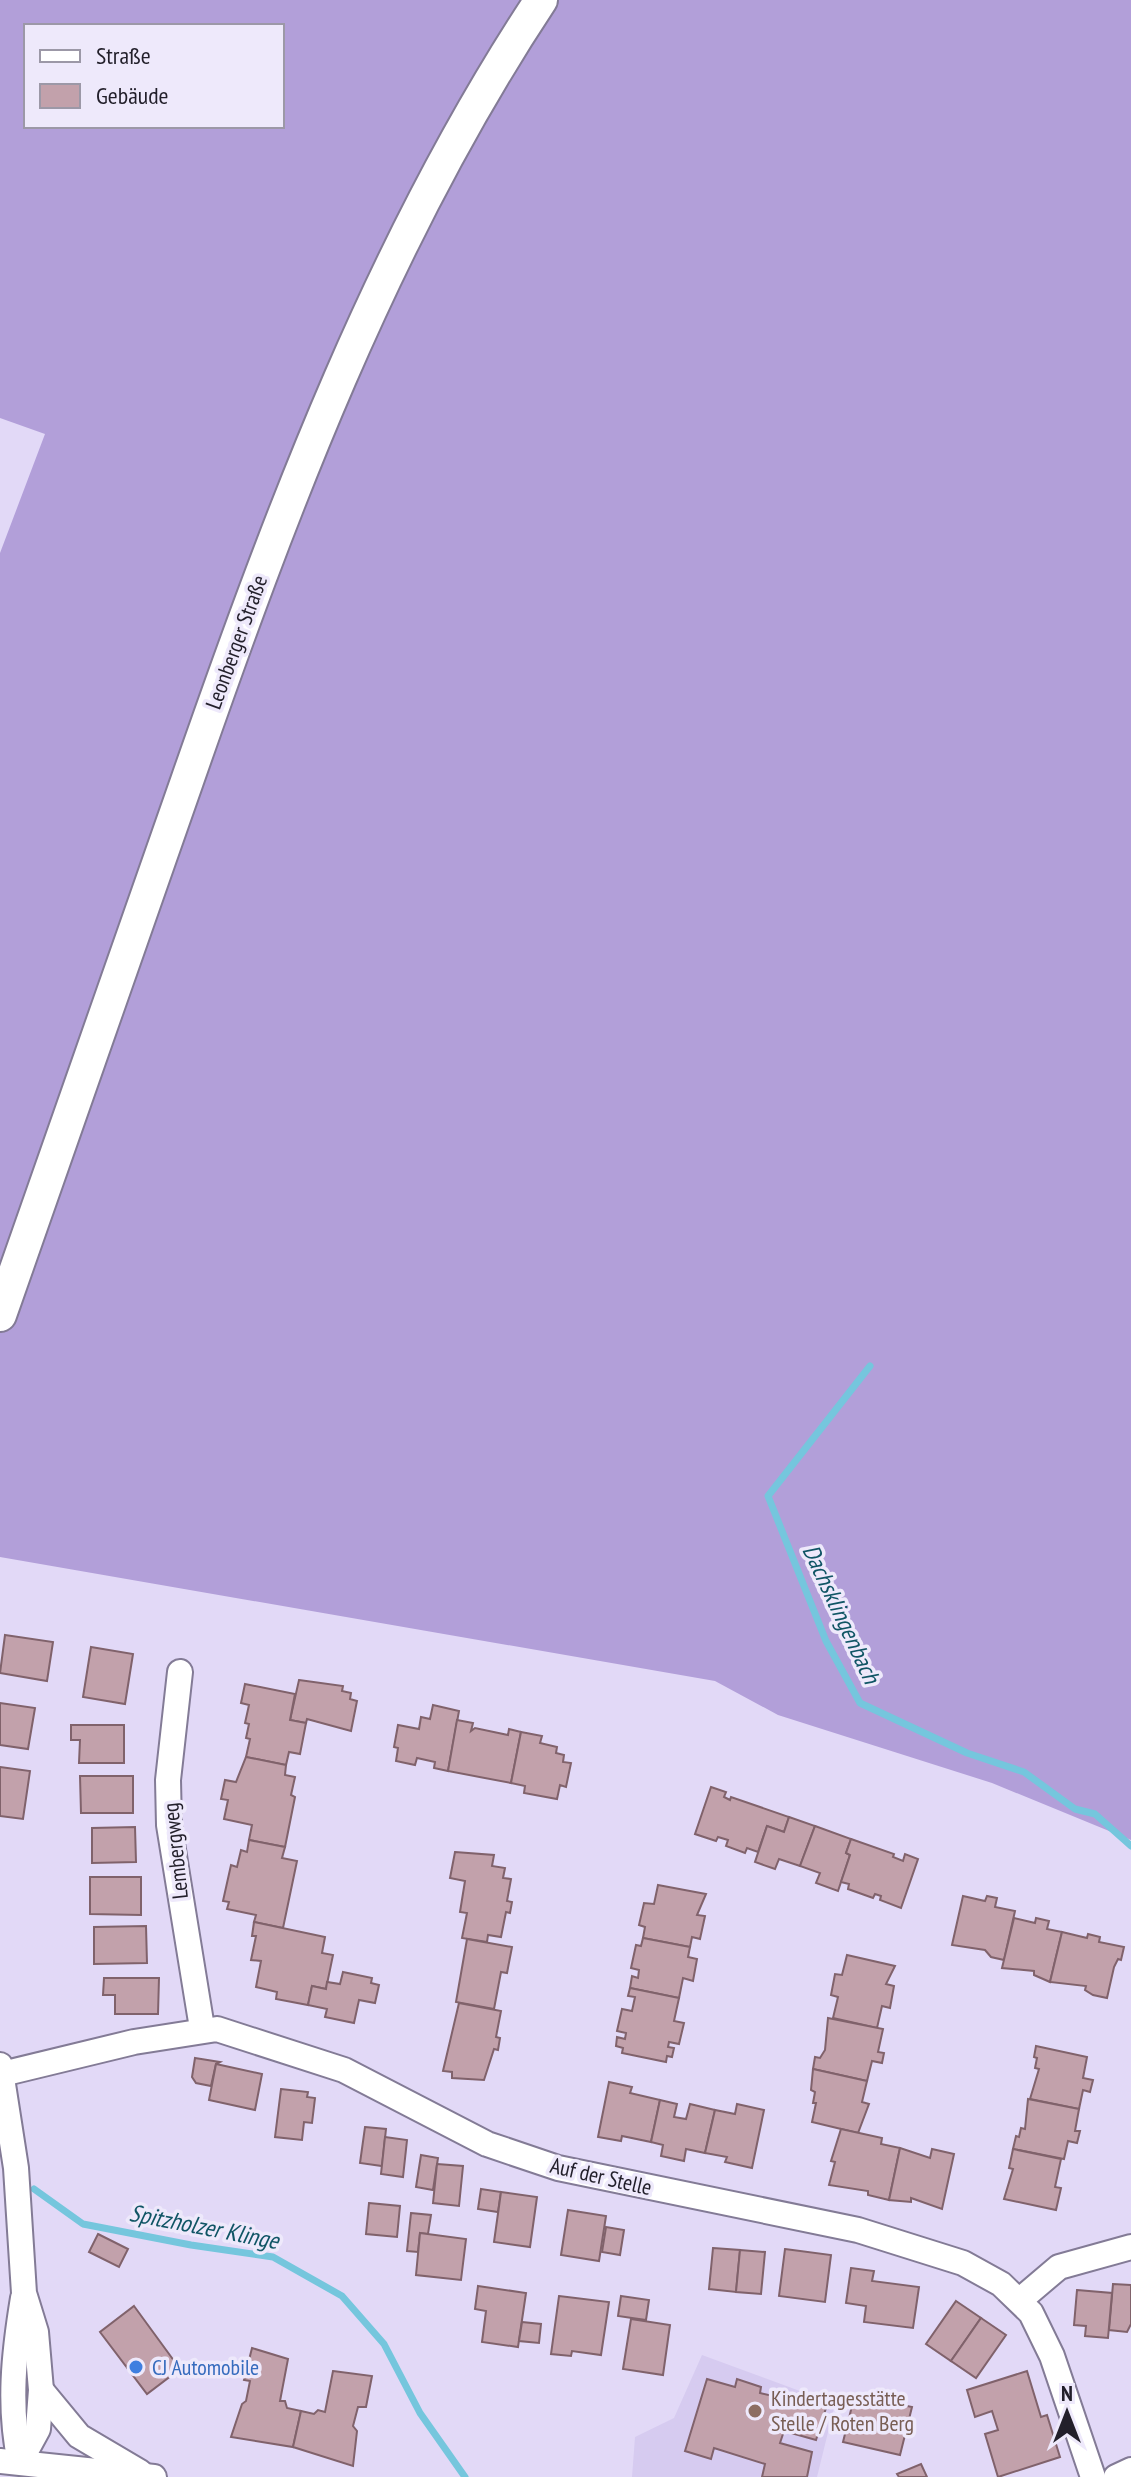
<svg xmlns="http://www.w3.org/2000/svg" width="1131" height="2477" font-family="'PT Sans Narrow',sans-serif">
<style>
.built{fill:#d6cbf0}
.forest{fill:#b29fd9;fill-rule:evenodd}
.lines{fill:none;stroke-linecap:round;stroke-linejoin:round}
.stream{stroke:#75c6dd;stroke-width:7}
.building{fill:#c2a1ab;stroke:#80626b;stroke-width:2}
.street-casing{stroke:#837b96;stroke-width:28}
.secondary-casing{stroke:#837b96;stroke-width:36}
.street{stroke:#fff;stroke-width:24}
.secondary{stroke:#fff;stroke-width:32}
.shop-dot{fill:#3f7fe0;stroke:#eee9fb;stroke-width:3}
.education-dot{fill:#8d6e63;stroke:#eee9fb;stroke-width:3}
.labels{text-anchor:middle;stroke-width:7;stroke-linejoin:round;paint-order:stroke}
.street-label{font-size:22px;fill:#221f2a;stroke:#eee9fb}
.shop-label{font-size:22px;fill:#366cbe;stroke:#eee9fb;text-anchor:start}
.education-label{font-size:22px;fill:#785e54;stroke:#eee9fb;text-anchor:start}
.water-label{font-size:24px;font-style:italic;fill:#105565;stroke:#eee9fb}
</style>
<rect width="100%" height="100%" fill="#e2d9f7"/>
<path class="built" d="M 702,2355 L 835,2404 L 817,2477 L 632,2477 L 635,2437 L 674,2418 Z"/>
<path class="forest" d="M 0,0 L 1131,0 L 1131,1840 L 992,1783 L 778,1715 L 715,1681 L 0,1557 L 0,553 L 45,434 L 0,418 ZM 26,26 L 282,26 L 282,126 L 26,126 Z"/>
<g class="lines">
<g class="stream">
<path d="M 870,1366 L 768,1496 L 826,1641 L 860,1703 L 967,1753 L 1024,1772 L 1075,1809 L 1095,1814 L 1131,1846"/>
<path d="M 34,2189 L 83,2224 L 191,2245 L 273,2257 L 342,2296 L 384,2344 L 420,2413 L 465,2477"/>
</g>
</g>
<g class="building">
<path d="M 5,1635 L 53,1642 L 47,1681 L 0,1673 Z"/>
<path d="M 91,1647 L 133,1654 L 125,1704 L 83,1697 Z"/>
<path d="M 299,1680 L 343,1686 L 342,1691 L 351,1693 L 350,1699 L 357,1701 L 351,1731 L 307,1719 L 306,1723 L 290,1720 Z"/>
<path d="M 245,1684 L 295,1694 L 290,1720 L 306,1723 L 300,1754 L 289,1752 L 286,1765 L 246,1757 L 250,1739 L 246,1738 L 249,1724 L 245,1723 L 249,1705 L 241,1703 Z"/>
<path d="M 0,1703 L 35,1708 L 28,1749 L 0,1745 Z"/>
<path d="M 433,1705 L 459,1711 L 448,1771 L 434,1768 L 435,1762 L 417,1758 L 415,1765 L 396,1761 L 398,1748 L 394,1747 L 398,1725 L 419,1729 L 421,1717 L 430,1719 Z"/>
<path d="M 457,1720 L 473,1723 L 471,1731 L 475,1728 L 508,1735 L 509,1729 L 521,1732 L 511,1783 L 448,1771 Z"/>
<path d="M 71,1725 L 124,1725 L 124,1763 L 79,1763 L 80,1740 L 71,1740 Z"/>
<path d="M 521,1732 L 542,1736 L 540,1743 L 557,1747 L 556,1753 L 564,1755 L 563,1762 L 571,1763 L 566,1787 L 560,1785 L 557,1799 L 524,1793 L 525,1786 L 511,1783 Z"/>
<path d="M 246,1757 L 286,1765 L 285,1775 L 295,1777 L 291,1795 L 295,1797 L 285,1847 L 249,1840 L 252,1825 L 224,1819 L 228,1800 L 221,1799 L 225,1780 L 236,1782 Z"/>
<path d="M 0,1767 L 30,1771 L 23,1819 L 0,1816 Z"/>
<path d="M 80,1776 L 133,1776 L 133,1813 L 81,1813 Z"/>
<path d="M 711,1787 L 726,1792 L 724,1797 L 730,1800 L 731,1797 L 789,1817 L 784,1832 L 767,1826 L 758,1852 L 747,1848 L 745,1853 L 726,1846 L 728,1840 L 718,1837 L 716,1841 L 695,1834 Z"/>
<path d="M 789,1817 L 815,1826 L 800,1866 L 779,1859 L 775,1869 L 755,1862 L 767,1826 L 784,1832 Z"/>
<path d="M 815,1826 L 851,1839 L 846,1853 L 850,1855 L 838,1891 L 816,1883 L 820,1873 L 800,1866 Z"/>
<path d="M 135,1827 L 136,1862 L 92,1863 L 92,1828 Z"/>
<path d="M 851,1839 L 894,1854 L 893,1857 L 903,1861 L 905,1854 L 918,1859 L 901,1908 L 880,1900 L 881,1896 L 875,1894 L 873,1898 L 848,1889 L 849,1884 L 841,1882 L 850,1855 L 846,1853 Z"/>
<path d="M 249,1840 L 285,1847 L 282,1858 L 297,1861 L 283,1928 L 254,1922 L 256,1915 L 227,1909 L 229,1902 L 223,1901 L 231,1865 L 237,1867 L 241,1850 L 247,1852 Z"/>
<path d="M 455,1852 L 494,1855 L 492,1866 L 505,1868 L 503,1878 L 511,1879 L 507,1901 L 512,1902 L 510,1913 L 506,1912 L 501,1937 L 488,1935 L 487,1942 L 462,1938 L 467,1913 L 460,1912 L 465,1881 L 450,1878 Z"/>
<path d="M 90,1877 L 141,1877 L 141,1915 L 90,1914 Z"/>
<path d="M 658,1885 L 706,1894 L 697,1915 L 705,1916 L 700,1939 L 692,1937 L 690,1947 L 643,1938 L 645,1927 L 639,1925 L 644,1903 L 654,1904 Z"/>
<path d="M 963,1896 L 985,1901 L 987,1896 L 997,1898 L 995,1907 L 1015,1911 L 1004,1960 L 991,1957 L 985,1950 L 952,1945 Z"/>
<path d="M 1014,1918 L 1035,1923 L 1036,1918 L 1049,1921 L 1047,1929 L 1062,1932 L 1050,1982 L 1034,1975 L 1034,1971 L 1002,1968 Z"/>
<path d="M 254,1922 L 325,1937 L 322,1953 L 333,1955 L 326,1989 L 312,1986 L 308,2005 L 276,1999 L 277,1992 L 256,1987 L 261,1961 L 251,1960 L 256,1936 L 252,1936 Z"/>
<path d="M 146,1926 L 147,1963 L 94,1964 L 94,1927 Z"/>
<path d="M 1062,1932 L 1087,1938 L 1088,1934 L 1100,1937 L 1099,1942 L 1124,1947 L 1121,1960 L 1118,1959 L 1114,1967 L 1107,1998 L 1093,1995 L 1085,1990 L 1086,1986 L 1050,1982 Z"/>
<path d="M 643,1938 L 690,1947 L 688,1957 L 697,1959 L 693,1981 L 683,1978 L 679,1998 L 630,1988 L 632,1976 L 638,1978 L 639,1970 L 631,1968 L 636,1945 L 641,1946 Z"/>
<path d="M 467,1939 L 512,1947 L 507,1973 L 501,1972 L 494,2009 L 456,2002 Z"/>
<path d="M 847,1955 L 895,1966 L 886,1984 L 894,1986 L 890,2008 L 882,2006 L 877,2028 L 833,2018 L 838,1997 L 831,1995 L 835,1974 L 842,1975 Z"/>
<path d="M 343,1972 L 372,1978 L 371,1983 L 379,1985 L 375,2003 L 359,2000 L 354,2023 L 325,2017 L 327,2009 L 308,2005 L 312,1986 L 326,1989 L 327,1982 L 340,1984 Z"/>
<path d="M 104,1978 L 159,1978 L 158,2014 L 115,2014 L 115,1995 L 103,1995 Z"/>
<path d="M 630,1988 L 679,1998 L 674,2021 L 684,2023 L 679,2044 L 669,2042 L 668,2047 L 674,2048 L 672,2057 L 667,2056 L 666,2062 L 622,2053 L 623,2048 L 616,2046 L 617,2037 L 625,2039 L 626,2033 L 617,2031 L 622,2009 L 632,2011 L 635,1997 L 628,1996 Z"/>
<path d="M 459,2003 L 501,2011 L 496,2037 L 500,2038 L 498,2050 L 494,2049 L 484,2080 L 452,2078 L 452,2072 L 443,2071 Z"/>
<path d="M 828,2018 L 883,2029 L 878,2052 L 884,2053 L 882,2063 L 872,2061 L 867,2081 L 813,2069 L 815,2057 L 820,2058 L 825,2050 Z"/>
<path d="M 1036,2046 L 1087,2057 L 1083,2078 L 1093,2080 L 1090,2092 L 1083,2090 L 1079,2109 L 1030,2099 L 1039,2069 L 1035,2068 L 1037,2058 L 1034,2057 Z"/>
<path d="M 195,2058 L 220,2062 L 216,2064 L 211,2086 L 196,2083 L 192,2077 Z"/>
<path d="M 216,2064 L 262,2074 L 255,2110 L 209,2100 Z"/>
<path d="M 813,2069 L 867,2081 L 862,2102 L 869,2104 L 858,2133 L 812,2122 L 816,2103 L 813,2103 L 815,2092 L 811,2090 Z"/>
<path d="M 609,2082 L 632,2087 L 630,2093 L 660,2100 L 651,2142 L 622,2136 L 621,2141 L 598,2137 Z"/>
<path d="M 281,2089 L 308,2092 L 307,2097 L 315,2098 L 312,2123 L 304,2122 L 302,2140 L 275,2137 Z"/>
<path d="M 1028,2099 L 1079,2109 L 1075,2131 L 1080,2131 L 1077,2143 L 1068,2141 L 1064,2159 L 1013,2149 L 1016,2136 L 1019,2137 L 1021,2128 L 1025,2129 Z"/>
<path d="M 660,2100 L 677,2104 L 674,2117 L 686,2119 L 690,2104 L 715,2110 L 705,2153 L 686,2149 L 684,2161 L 661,2156 L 663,2145 L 651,2142 Z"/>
<path d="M 737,2104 L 764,2110 L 752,2168 L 725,2162 L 727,2157 L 705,2153 L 715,2110 L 735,2114 Z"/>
<path d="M 365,2127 L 386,2129 L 382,2166 L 360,2163 Z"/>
<path d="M 841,2129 L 882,2138 L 881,2144 L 900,2148 L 889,2200 L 868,2195 L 868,2191 L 829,2185 L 835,2162 L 831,2161 Z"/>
<path d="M 385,2137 L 407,2140 L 403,2177 L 381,2174 Z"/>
<path d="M 900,2148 L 930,2158 L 932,2149 L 954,2154 L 942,2209 L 911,2198 L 911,2202 L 889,2200 Z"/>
<path d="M 1013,2149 L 1061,2159 L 1055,2187 L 1061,2188 L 1056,2210 L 1004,2199 L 1013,2169 L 1009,2168 Z"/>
<path d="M 421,2155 L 438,2158 L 433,2190 L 416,2187 Z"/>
<path d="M 437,2164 L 463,2166 L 459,2206 L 433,2203 Z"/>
<path d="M 481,2189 L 501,2192 L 498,2212 L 478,2209 Z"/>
<path d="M 501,2192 L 537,2197 L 530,2247 L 494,2242 Z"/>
<path d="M 369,2203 L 400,2206 L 397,2237 L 366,2234 Z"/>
<path d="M 568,2210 L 606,2216 L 599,2261 L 561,2255 Z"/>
<path d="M 411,2213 L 431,2215 L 428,2234 L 420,2233 L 418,2252 L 407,2251 Z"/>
<path d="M 606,2227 L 624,2230 L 620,2255 L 602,2252 Z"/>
<path d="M 420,2233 L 466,2239 L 461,2280 L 416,2275 Z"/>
<path d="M 98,2234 L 128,2249 L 119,2267 L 89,2252 Z"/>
<path d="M 713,2248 L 740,2250 L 736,2292 L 709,2289 Z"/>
<path d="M 785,2249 L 831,2255 L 825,2302 L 779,2296 Z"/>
<path d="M 740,2250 L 765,2252 L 761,2294 L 736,2292 Z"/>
<path d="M 851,2268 L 874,2271 L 872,2281 L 919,2287 L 913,2328 L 864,2322 L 866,2306 L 846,2303 Z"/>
<path d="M 1113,2284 L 1131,2285 L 1131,2324 L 1127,2332 L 1109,2330 Z"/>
<path d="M 478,2286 L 526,2293 L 518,2347 L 482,2342 L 486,2311 L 475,2309 Z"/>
<path d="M 1077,2290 L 1112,2293 L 1108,2338 L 1085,2336 L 1086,2326 L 1074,2325 Z"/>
<path d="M 559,2296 L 609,2302 L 601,2355 L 572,2351 L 571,2356 L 551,2354 Z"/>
<path d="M 621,2296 L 649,2300 L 646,2320 L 618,2316 Z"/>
<path d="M 956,2301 L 981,2318 L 951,2361 L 926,2344 Z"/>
<path d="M 134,2306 L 180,2369 L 147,2394 L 100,2332 Z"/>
<path d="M 981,2318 L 1006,2335 L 976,2378 L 951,2361 Z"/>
<path d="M 631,2319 L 670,2325 L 663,2375 L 623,2369 Z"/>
<path d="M 522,2322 L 541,2324 L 539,2343 L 519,2341 Z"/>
<path d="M 252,2348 L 288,2359 L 280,2401 L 285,2401 L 287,2408 L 301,2411 L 293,2447 L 231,2437 L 242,2404 L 246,2401 L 250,2381 L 244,2380 Z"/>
<path d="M 333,2371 L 372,2376 L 366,2407 L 358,2407 L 353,2426 L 357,2431 L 353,2466 L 293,2447 L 301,2411 L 314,2414 L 318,2410 L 325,2412 Z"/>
<path d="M 1027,2371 L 1041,2417 L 1047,2415 L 1060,2457 L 998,2477 L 985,2434 L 998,2430 L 992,2411 L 975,2417 L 967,2390 Z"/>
<path d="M 707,2379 L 735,2387 L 737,2379 L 761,2387 L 760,2393 L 826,2408 L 816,2440 L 784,2431 L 780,2443 L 812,2452 L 807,2477 L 762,2477 L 765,2464 L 714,2448 L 711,2459 L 685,2451 Z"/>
<path d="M 883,2401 L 912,2407 L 900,2455 L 843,2442 L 853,2402 L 881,2408 Z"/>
<path d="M 921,2464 L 927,2477 L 899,2477 L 897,2474 Z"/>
</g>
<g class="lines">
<defs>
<g id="street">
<path d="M 180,1672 L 168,1780 L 169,1825 L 202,2028"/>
<path d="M 0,2065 L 16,2168 L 24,2293 L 36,2332 L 41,2390 L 38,2429 L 20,2462"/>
<path d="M 2,2074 L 134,2042 L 217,2029 L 344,2070 L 487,2144 L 558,2168 L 858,2230 L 963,2263 L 1001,2284 L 1031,2313 L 1052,2356 L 1093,2477"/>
<path d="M 1020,2300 L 1059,2267 L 1131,2247"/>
<path d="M 41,2390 L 79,2436 L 140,2472"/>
<path d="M 0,2461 L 154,2477"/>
<path d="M 20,2462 C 8,2406 14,2353 23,2298"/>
<path d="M 1116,2477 L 1131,2470"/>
</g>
<path id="secondary" d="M 0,1315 C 63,1137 124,959 187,781 C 281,511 382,240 541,0"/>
</defs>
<use href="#street" class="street-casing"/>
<use href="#secondary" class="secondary-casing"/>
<use href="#street" class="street"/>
<use href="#secondary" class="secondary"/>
</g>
<circle class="shop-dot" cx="136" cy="2367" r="8"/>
<circle class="education-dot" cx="755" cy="2411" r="8"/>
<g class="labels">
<g class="street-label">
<text transform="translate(236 642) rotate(-70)" y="8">Leonberger Straße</text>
<text transform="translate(175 1851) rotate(-96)" y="8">Lembergweg</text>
<text transform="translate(601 2176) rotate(13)" y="8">Auf der Stelle</text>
</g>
<g class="shop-label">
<text x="152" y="2375">CJ Automobile</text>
</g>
<g class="education-label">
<text x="771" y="2406">Kindertagesstätte<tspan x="771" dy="25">Stelle / Roten Berg</tspan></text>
</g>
<g class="water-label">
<text transform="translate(841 1614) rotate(65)" y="8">Dachsklingenbach</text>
<text transform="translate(204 2227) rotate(11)" y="8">Spitzholzer Klinge</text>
</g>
</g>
<rect x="24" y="24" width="260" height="104" fill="#eee9fb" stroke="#9c98a7" stroke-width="2"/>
<rect x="40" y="50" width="40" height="12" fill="#ffffff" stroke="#9c98a7" stroke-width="2"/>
<text x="96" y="64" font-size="24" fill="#221f2a">Straße</text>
<rect x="40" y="84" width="40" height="24" fill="#c2a1ab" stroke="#9c98a7" stroke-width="2"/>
<text x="96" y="104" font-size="24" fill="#221f2a">Gebäude</text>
<g transform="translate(1067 2413)" stroke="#eee9fb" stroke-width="6" paint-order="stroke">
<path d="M0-6L14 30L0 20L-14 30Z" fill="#221f2a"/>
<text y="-12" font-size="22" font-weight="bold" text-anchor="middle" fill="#221f2a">N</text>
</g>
</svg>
